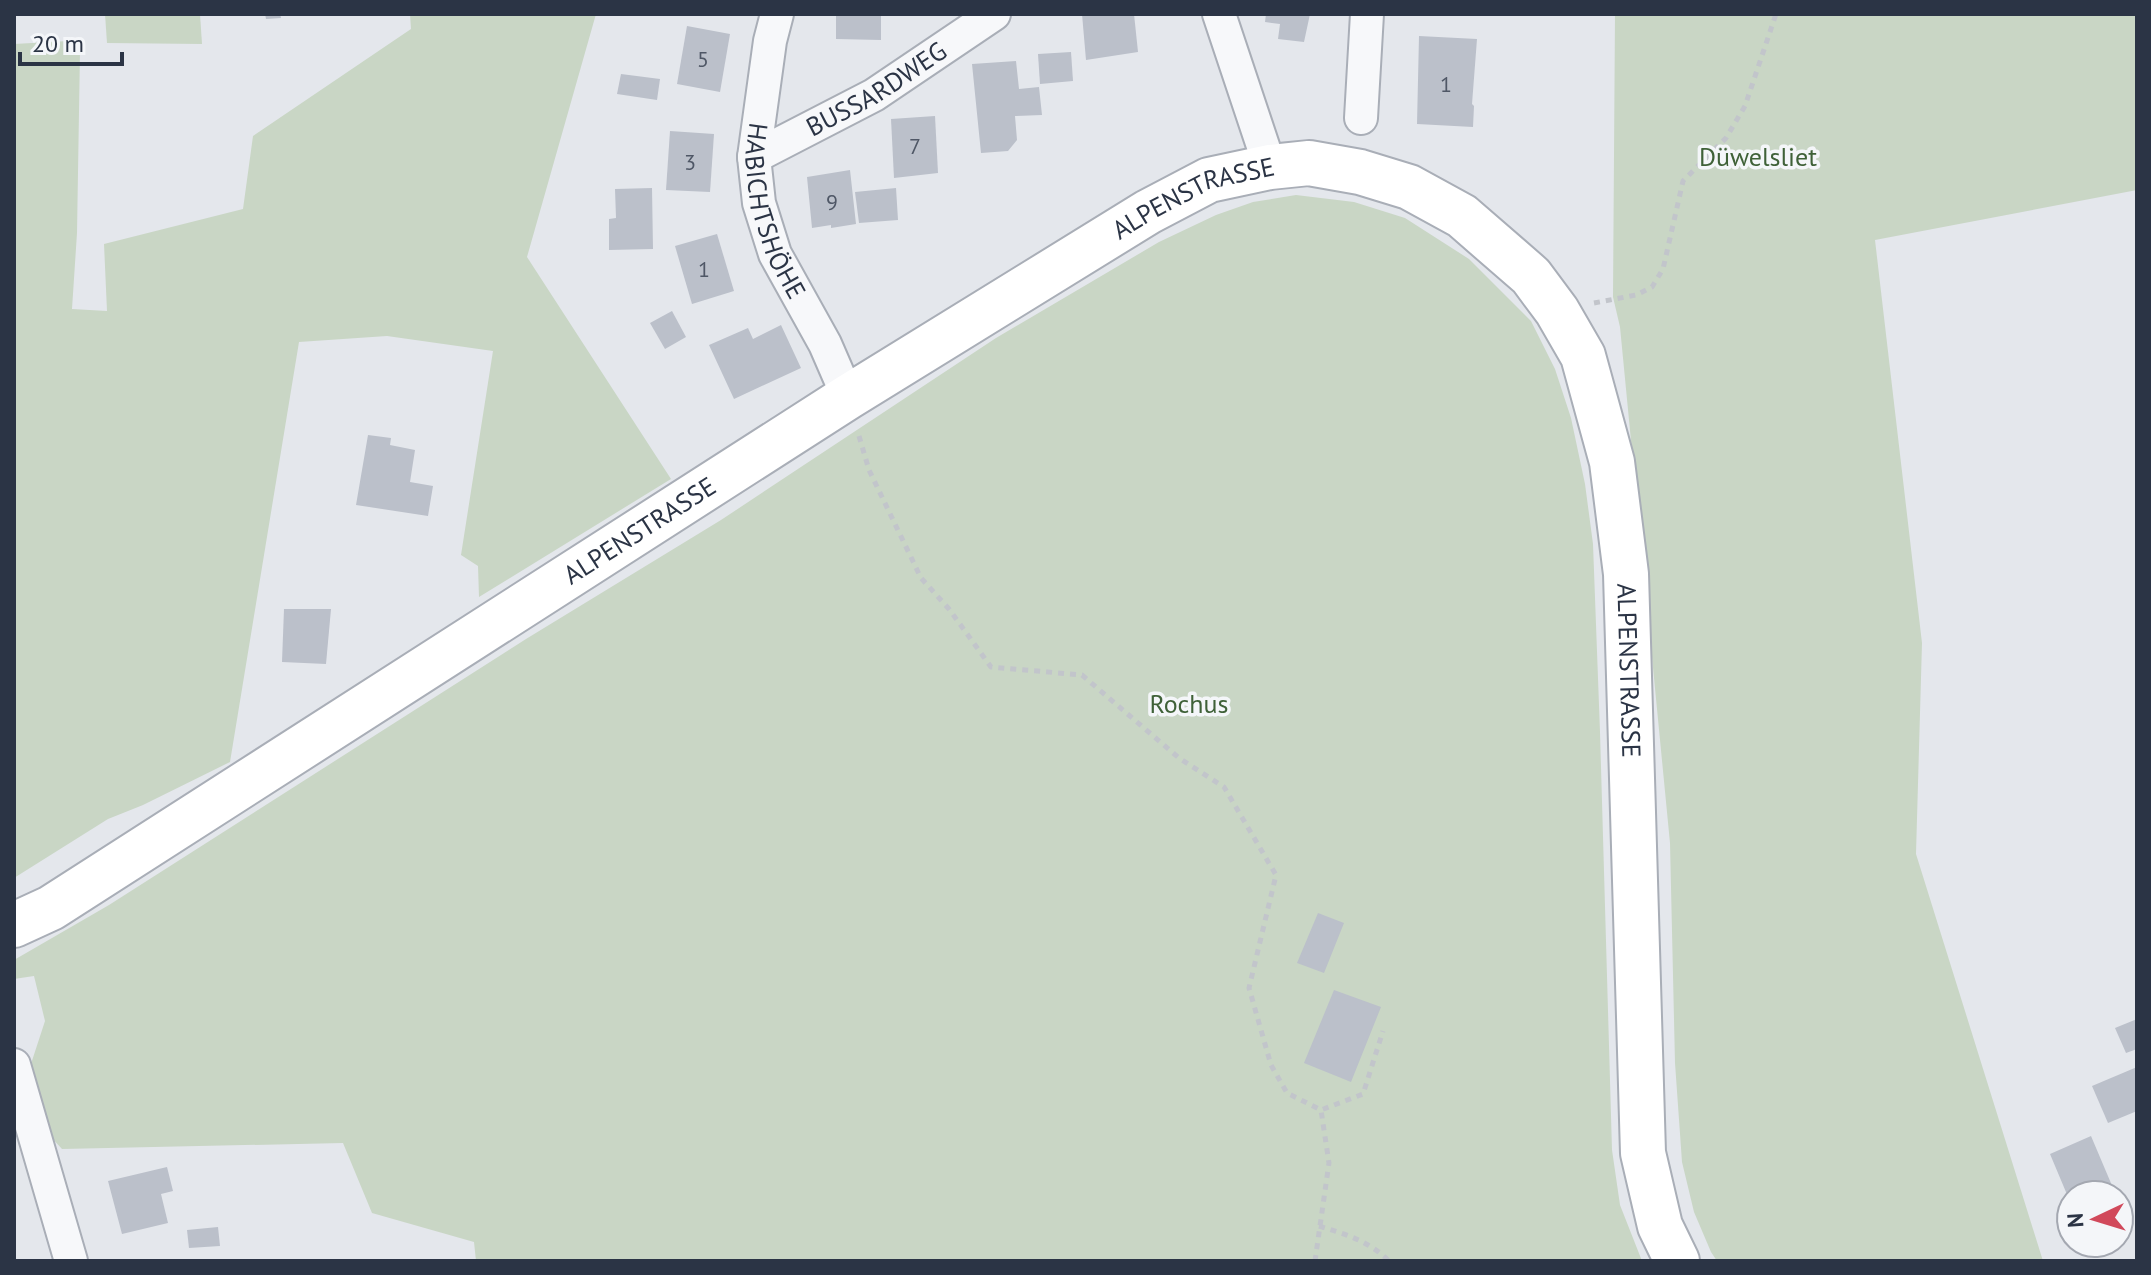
<svg xmlns="http://www.w3.org/2000/svg" width="2151" height="1275" font-family="'PT Sans',sans-serif">
<style>
.green{fill:#c9d6c5}
.building{fill:#bbc0ca}
.lines{fill:none;stroke-linecap:round;stroke-linejoin:round}
.street-casing{stroke:#a9aeb7;stroke-width:36}
.secondary-casing{stroke:#a9aeb7;stroke-width:48}
.path{stroke:#c2c5cb;stroke-width:5;stroke-dasharray:6 6;stroke-linecap:butt}
.street{stroke:#f7f8fa;stroke-width:32}
.secondary{stroke:#fff;stroke-width:44}
.labels{text-anchor:middle;stroke-width:7;stroke-linejoin:round;paint-order:stroke}
.number-label{font-size:22px;fill:#4f5766}
.street-label{font-size:26px;fill:#2b3445;stroke:#f4f6f9}
.park-label{font-size:26px;fill:#3f6138;stroke:#f4f6f9}
</style>
<rect width="100%" height="100%" fill="#e4e7ec"/>
<g class="green">
<path d="M 105,14 L 200,14 L 202,44 L 107,43 Z"/>
<path d="M 410,14 L 596,14 L 527,257 L 671,479 L 479,597 L 478,566 L 461,555 L 493,351 L 387,336 L 299,342 L 230,762 L 143,805 L 108,819 L 14,878 L 14,44 L 68,41 L 80,51 L 77,233 L 72,309 L 107,311 L 104,244 L 243,209 L 253,136 L 411,29 Z"/>
<path d="M 1615,14 L 2137,14 L 2137,190 L 1875,240 L 1922,643 L 1916,854 L 2043,1261 L 1717,1261 L 1711,1252 L 1694,1212 L 1682,1162 L 1675,1063 L 1670,843 L 1620,327 L 1613,297 Z"/>
<path d="M 1296,195 L 1354,202 L 1405,218 L 1469,259 L 1531,321 L 1555,369 L 1571,418 L 1585,484 L 1593,544 L 1600,732 L 1612,1150 L 1620,1205 L 1642,1261 L 476,1261 L 474,1242 L 372,1213 L 343,1143 L 62,1149 L 39,1124 L 28,1073 L 45,1021 L 34,976 L 14,979 L 14,960 L 109,905 L 526,639 L 721,520 L 996,338 L 1159,242 L 1216,215 L 1253,202 Z"/>
</g>
<g class="building">
<path d="M 265,14 L 280,14 L 281,18 L 266,19 Z"/>
<path d="M 836,14 L 881,14 L 881,40 L 836,39 Z"/>
<path d="M 1082,14 L 1134,14 L 1138,52 L 1086,60 Z"/>
<path d="M 1266,14 L 1310,14 L 1304,42 L 1278,39 L 1280,24 L 1265,22 Z"/>
<path d="M 687,26 L 730,34 L 720,92 L 677,84 Z"/>
<path d="M 1419,36 L 1477,39 L 1472,104 L 1474,106 L 1473,127 L 1417,124 Z"/>
<path d="M 1071,52 L 1073,81 L 1040,84 L 1038,54 Z"/>
<path d="M 1016,61 L 1019,89 L 1039,87 L 1042,115 L 1015,116 L 1017,140 L 1008,151 L 981,153 L 972,64 Z"/>
<path d="M 621,74 L 660,79 L 657,100 L 617,94 Z"/>
<path d="M 935,116 L 938,173 L 894,178 L 891,119 Z"/>
<path d="M 670,131 L 714,134 L 710,192 L 666,190 Z"/>
<path d="M 850,170 L 856,224 L 831,228 L 831,225 L 812,228 L 807,177 Z"/>
<path d="M 652,188 L 653,249 L 609,250 L 609,219 L 616,218 L 615,189 Z"/>
<path d="M 896,188 L 898,220 L 859,223 L 855,192 Z"/>
<path d="M 717,234 L 734,291 L 692,304 L 675,246 Z"/>
<path d="M 672,311 L 686,337 L 665,349 L 650,323 Z"/>
<path d="M 781,325 L 801,368 L 734,399 L 709,345 L 748,328 L 753,339 Z"/>
<path d="M 368,435 L 391,438 L 390,445 L 415,450 L 410,482 L 433,486 L 428,516 L 356,505 Z"/>
<path d="M 284,609 L 331,609 L 326,664 L 282,662 Z"/>
<path d="M 1318,913 L 1344,923 L 1324,973 L 1297,963 Z"/>
<path d="M 1334,990 L 1381,1007 L 1351,1082 L 1304,1063 Z"/>
<path d="M 2137,1019 L 2137,1049 L 2126,1053 L 2115,1028 Z"/>
<path d="M 2137,1067 L 2137,1111 L 2108,1123 L 2092,1086 Z"/>
<path d="M 2091,1136 L 2116,1195 L 2071,1195 L 2071,1204 L 2050,1154 Z"/>
<path d="M 167,1167 L 173,1191 L 161,1194 L 168,1223 L 122,1234 L 108,1181 Z"/>
<path d="M 2119,1202 L 2129,1225 L 2119,1229 Z"/>
<path d="M 218,1227 L 220,1246 L 189,1248 L 187,1230 Z"/>
</g>
<g class="lines">
<defs>
<g id="street">
<path id="s1" d="M 777,14 L 770,41 L 754,157 L 759,203 L 775,254 L 825,344 L 848,397"/>
<path d="M 1219,14 L 1270,167"/>
<path d="M 1361,118 L 1367,14"/>
<path id="s2" d="M 754,157 L 874,95 L 994,14"/>
<path d="M 14,1065 L 71,1261"/>
</g>
<g id="secondary">
<path id="s3" d="M 14,925 L 51,908 L 848,397 L 1148,212 L 1209,180 L 1270,167 L 1309,163 L 1360,172 L 1409,187 L 1462,216 L 1531,276 L 1557,311 L 1583,356 L 1612,462 L 1626,574 L 1643,1153 L 1660,1226 L 1677,1261"/>
</g>
</defs>
<use href="#street" class="street-casing"/>
<use href="#secondary" class="secondary-casing"/>
<g class="path">
<path d="M 1594,303 L 1636,295 L 1652,287 L 1663,269 L 1683,181 L 1726,138 L 1745,106 L 1776,14"/>
<path d="M 859,436 L 869,470 L 921,578 L 949,609 L 991,667 L 1082,675 L 1179,758 L 1224,787 L 1276,875 L 1249,988 L 1271,1065 L 1287,1093 L 1321,1110 L 1363,1094 L 1383,1031"/>
<path d="M 1319,1226 C 1345,1234 1369,1241 1389,1261"/>
<path d="M 1315,1261 L 1329,1163 L 1321,1110"/>
</g>
<use href="#street" class="street"/>
<use href="#secondary" class="secondary"/>
</g>
<g class="labels">
<g class="number-label">
<text x="703" y="67">5</text>
<text x="1446" y="92">1</text>
<text x="915" y="154">7</text>
<text x="690" y="170">3</text>
<text x="832" y="210">9</text>
<text x="704" y="277">1</text>
</g>
<g class="street-label">
<text dy="9" stroke="none"><textPath href="#s2" startOffset="140">BUSSARDWEG</textPath></text>
<text dy="9" stroke="none"><textPath href="#s3" startOffset="1388">ALPENSTRASSE</textPath></text>
<text dy="9" stroke="none"><textPath href="#s1" startOffset="202">HABICHTSHÖHE</textPath></text>
<text dy="9" stroke="none"><textPath href="#s3" startOffset="740">ALPENSTRASSE</textPath></text>
<text dy="9" stroke="none"><textPath href="#s3" startOffset="2180">ALPENSTRASSE</textPath></text>
</g>
<g class="park-label">
<text x="1758" y="166">Düwelsliet</text>
<text x="1189" y="713">Rochus</text>
</g>
</g>
<rect width="2151" height="1275" fill="none" stroke="#2b3445" stroke-width="32"/>
<g transform="translate(2095 1219) rotate(266)"><circle r="38" fill="#f4f6f9" stroke="#a4a8b1" stroke-width="2"/>
<path d="M0-6L14 30L0 20L-14 30Z" fill="#d1495b"/>
<text y="-12" font-size="22" font-weight="bold" text-anchor="middle" fill="#2b3445">N</text>
</g>
<path d="M20 52v12h102v-12" fill="none" stroke="#2b3445" stroke-width="4"/>
<text x="32" y="52" font-size="24" fill="#2b3445" stroke="#f4f6f9" stroke-width="6" paint-order="stroke">20 m</text>
</svg>
